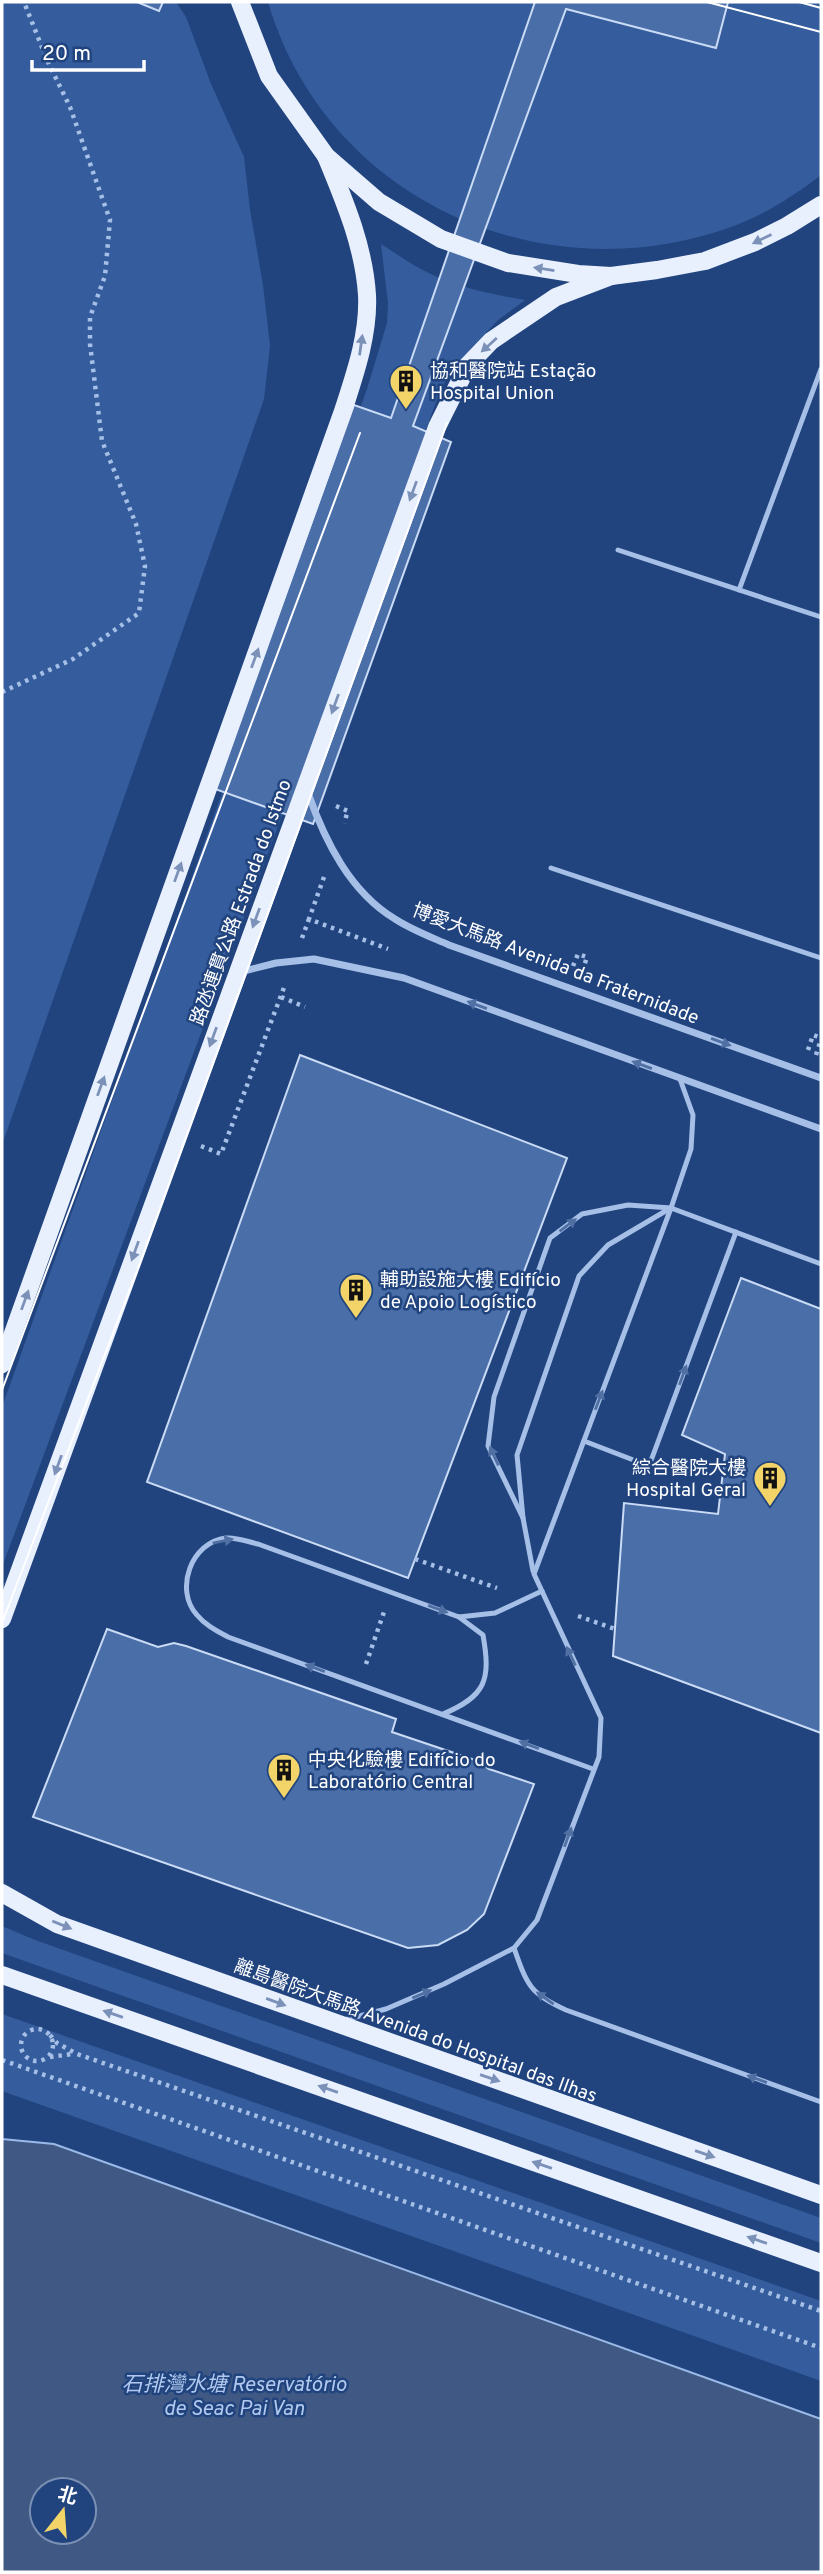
<svg xmlns="http://www.w3.org/2000/svg" width="823" height="2574" font-family="Overpass,'Noto Sans SC',sans-serif">
<style>
.green{fill:#355d9d}
.water{fill:#3f5984;stroke:#9ab9e8;stroke-width:2;fill-rule:evenodd}
.building{fill:#4a6ea8;stroke:#cadbf5;stroke-width:2}
.lines{fill:none;stroke-linecap:round;stroke-linejoin:round}
.path{stroke:#a6bfe7;stroke-width:4.5;stroke-dasharray:3.5 5;stroke-linecap:butt}
.service{stroke:#a6bfe7;stroke-width:5}
.minor{stroke:#a6bfe7;stroke-width:7}
.primary{stroke:#e8effd;stroke-width:18}
.tram{stroke:#fff;stroke-width:2}
.oneway{fill:#7b91b8}
.oneway2{fill:#506fa3}
.labels{text-anchor:middle;stroke-width:5;stroke-linejoin:round;paint-order:stroke}
.poi-label{font-size:19px;fill:#fff;stroke:#21447f;text-anchor:start}
.street-label{font-size:19px;fill:#fff;stroke:#21447f}
.water-label{font-size:21px;font-style:italic;fill:#b1c9ef;stroke:#21447f}
</style>
<rect width="100%" height="100%" fill="#21447f"/>
<g class="green">
<path d="M 2,2 L 176,2 L 186,17 L 211,84 L 244,157 L 250,210 L 263,285 L 270,346 L 264,399 L 2,1145 Z"/>
<path d="M 268,2 L 821,2 L 821,175 C 796,194 769,212 739,224 C 548,298 327,203 268,2 Z"/>
<path d="M 381,244 C 394,252 406,261 419,268 C 451,286 489,294 525,300 L 497,321 L 449,372 L 435,405 L 2,1567 L 2,1407 L 367,389 L 387,323 L 388,303 Z"/>
<path d="M 2,1926 L 35,1940 L 821,2218 L 821,2243 L 2,1953 Z"/>
<path d="M 2,2014 L 821,2301 L 821,2381 L 2,2091 Z"/>
</g>
<path class="water" d="M 2,2139 L 54,2144 L 821,2419 L 821,2572 L 2,2572 ZM 42,2490 L 84,2490 L 84,2532 L 42,2532 Z"/>
<g class="building">
<path d="M 137,2 L 163,2 L 159,11 Z"/>
<path d="M 535,2 L 728,2 L 716,48 L 566,9 L 413,426 L 451,442 L 313,824 L 215,789 L 354,405 L 391,418 Z"/>
<path d="M 300,1055 L 567,1158 L 408,1578 L 147,1482 Z"/>
<path d="M 741,1278 L 821,1309 L 821,1733 L 613,1656 L 624,1503 L 718,1514 L 725,1454 L 682,1435 Z"/>
<path d="M 107,1629 L 158,1647 L 174,1643 L 186,1646 L 396,1719 L 392,1732 L 478,1761 L 489,1769 L 534,1784 L 484,1914 L 467,1930 L 438,1945 L 408,1948 L 33,1817 Z"/>
</g>
<g class="lines">
<g class="path">
<path d="M 2,692 L 73,659 L 139,613 L 145,566 L 136,524 L 102,441 L 90,344 L 90,317 L 105,276 L 110,220 L 70,107 L 47,60 L 24,2"/>
<path d="M 336,806 L 348,811 L 344,823"/>
<path d="M 324,877 L 309,919 L 388,949"/>
<path d="M 302,938 L 309,919"/>
<path d="M 573,966 L 578,954 L 587,957 L 583,969"/>
<path d="M 281,997 L 305,1007"/>
<path d="M 808,1050 L 813,1035 L 821,1038"/>
<path d="M 816,1055 L 821,1039"/>
<path d="M 201,1146 L 221,1154 L 285,985"/>
<path d="M 415,1559 L 497,1588"/>
<path d="M 578,1616 L 615,1629"/>
<path d="M 366,1664 L 384,1612"/>
<circle cx="37" cy="2045" r="16"/>
<path d="M 50,2035 L 57,2043 L 77,2054 L 821,2311"/>
<path d="M 50,2057 L 72,2054"/>
<path d="M 2,2060 L 821,2348"/>
</g>
<g class="service">
<path d="M 618,550 L 821,617"/>
<path d="M 739,590 L 821,369"/>
<path d="M 551,868 L 821,958"/>
<path d="M 584,1441 L 649,1466 L 736,1232"/>
<path d="M 523,1518 L 488,1446 L 494,1397 L 550,1238 L 582,1214 L 628,1205 L 671,1208 L 821,1264"/>
<path d="M 533,1571 L 523,1518 L 517,1455 L 579,1276 L 608,1245 L 669,1209"/>
<path d="M 542,1591 L 495,1613 L 459,1617 L 258,1544 C 248,1542 237,1537 226,1538 C 191,1542 174,1590 197,1615 C 205,1625 217,1631 228,1637 L 593,1769"/>
<path d="M 443,1714 C 486,1696 491,1680 483,1635 L 459,1617"/>
<path d="M 514,1948 C 527,1985 530,1994 566,2010 L 821,2102"/>
<path d="M 344,2020 L 386,2009 L 444,1984 L 514,1948 L 537,1920 L 599,1757 L 601,1718 L 534,1574 L 671,1208 L 691,1149 L 693,1115 L 680,1079"/>
</g>
<g class="minor">
<path d="M 308,793 C 325,841 350,892 395,919 C 412,930 431,937 449,945 L 821,1078"/>
<path d="M 240,972 L 276,963 L 314,959 L 404,978 L 821,1129"/>
</g>
<g class="primary">
<path d="M 240,2 L 269,76 L 326,156 L 379,202 L 441,239 L 508,263 L 578,274 L 611,276 L 657,270 L 705,261 L 755,242 L 787,226 L 821,205"/>
<path d="M 2,1364 L 343,411 C 355,374 369,334 367,295 C 364,246 344,200 326,156"/>
<path d="M 2,1619 L 437,427 L 468,365 L 491,341 L 556,297 L 611,276"/>
<path d="M 2,1893 L 57,1924 L 821,2195"/>
<path d="M 2,1975 L 821,2263"/>
</g>
<g class="tram">
<path d="M 707,2 L 821,32"/>
<path d="M 799,2 L 821,8"/>
<path d="M 2,1390 L 360,433"/>
<path d="M 2,1623 L 140,1263 L 447,423"/>
</g>
</g>
<defs><path id="oneway-solid" d="M-6-.8H1V-3.2L6.5 0L1 3.2V.8H-6Z" transform="scale(1.75)"/></defs>
<g class="oneway">
<use href="#oneway-solid" transform="translate(762 239) rotate(154)"/>
<use href="#oneway-solid" transform="translate(544 269) rotate(-171)"/>
<use href="#oneway-solid" transform="translate(361 345) rotate(-82)"/>
<use href="#oneway-solid" transform="translate(489 345) rotate(138)"/>
<use href="#oneway-solid" transform="translate(413 491) rotate(110)"/>
<use href="#oneway-solid" transform="translate(255 658) rotate(-70)"/>
<use href="#oneway-solid" transform="translate(335 704) rotate(110)"/>
<use href="#oneway-solid" transform="translate(178 872) rotate(-70)"/>
<use href="#oneway-solid" transform="translate(256 918) rotate(110)"/>
<use href="#oneway-solid" transform="translate(213 1037) rotate(110)"/>
<use href="#oneway-solid" transform="translate(101 1086) rotate(-70)"/>
<use href="#oneway-solid" transform="translate(135 1251) rotate(110)"/>
<use href="#oneway-solid" transform="translate(25 1300) rotate(-70)"/>
<use href="#oneway-solid" transform="translate(58 1465) rotate(110)"/>
<use href="#oneway-solid" transform="translate(62 1925) rotate(22)"/>
<use href="#oneway-solid" transform="translate(276 2002) rotate(20)"/>
<use href="#oneway-solid" transform="translate(113 2014) rotate(-161)"/>
<use href="#oneway-solid" transform="translate(490 2078) rotate(19)"/>
<use href="#oneway-solid" transform="translate(328 2089) rotate(-161)"/>
<use href="#oneway-solid" transform="translate(705 2154) rotate(19)"/>
<use href="#oneway-solid" transform="translate(542 2165) rotate(-161)"/>
<use href="#oneway-solid" transform="translate(757 2240) rotate(-161)"/>
</g>
<g class="oneway2">
<use href="#oneway-solid" transform="translate(477 1005) rotate(-160)"/>
<use href="#oneway-solid" transform="translate(721 1042) rotate(20)"/>
<use href="#oneway-solid" transform="translate(642 1065) rotate(-160)"/>
<use href="#oneway-solid" transform="translate(568 1225) rotate(-37)"/>
<use href="#oneway-solid" transform="translate(683 1375) rotate(-70)"/>
<use href="#oneway-solid" transform="translate(599 1400) rotate(-69)"/>
<use href="#oneway-solid" transform="translate(494 1456) rotate(-115)"/>
<use href="#oneway-solid" transform="translate(223 1541) rotate(-11)"/>
<use href="#oneway-solid" transform="translate(438 1609) rotate(20)"/>
<use href="#oneway-solid" transform="translate(571 1656) rotate(-115)"/>
<use href="#oneway-solid" transform="translate(315 1668) rotate(-160)"/>
<use href="#oneway-solid" transform="translate(529 1745) rotate(-160)"/>
<use href="#oneway-solid" transform="translate(568 1837) rotate(-70)"/>
<use href="#oneway-solid" transform="translate(422 1994) rotate(-23)"/>
<use href="#oneway-solid" transform="translate(545 1998) rotate(-145)"/>
<use href="#oneway-solid" transform="translate(757 2079) rotate(-160)"/>
</g>
<defs>
<symbol id="building-pin" viewBox="-11 -11 22 30"><path d="M0 17L-7.5 6A9.5 9.5 0 1 1 7.5 6Z" fill="#f3d468" stroke="#21447f"/><path d="M-4-6H4V6H1V3H-1V6H-4ZM-2.5-4.3h1.7v1.8h-1.7ZM.8-4.3h1.7v1.8H.8ZM-2.5-1h1.7V.8h-1.7ZM.8-1h1.7V.8H.8Z" fill="#111"/></symbol>
</defs>
<g fill-rule="evenodd">
<use href="#building-pin" x="387" y="362" width="38" height="52"/>
<use href="#building-pin" x="337" y="1271" width="38" height="52"/>
<use href="#building-pin" x="751" y="1459" width="38" height="52"/>
<use href="#building-pin" x="265" y="1751" width="38" height="52"/>
</g>
<g class="labels">
<g class="poi-label">
<text x="430" y="377">協和醫院站 Estação<tspan x="430" dy="22">Hospital Union</tspan></text>
<text x="380" y="1286">輔助設施大樓 Edifício<tspan x="380" dy="22">de Apoio Logístico</tspan></text>
<text x="746" y="1474" text-anchor="end">綜合醫院大樓<tspan x="746" dy="22">Hospital Geral</tspan></text>
<text x="308" y="1766">中央化驗樓 Edifício do<tspan x="308" dy="22">Laboratório Central</tspan></text>
</g>
<g class="street-label">
<text transform="translate(240 902) rotate(-70)" y="7">路氹連貫公路 Estrada do Istmo</text>
<text transform="translate(556 963) rotate(21)" y="7">博愛大馬路 Avenida da Fraternidade</text>
<text transform="translate(416 2030) rotate(20)" y="7">離島醫院大馬路 Avenida do Hospital das Ilhas</text>
</g>
<g class="water-label">
<text x="234" y="2391">石排灣水塘 Reservatório<tspan x="234" dy="24">de Seac Pai Van</tspan></text>
</g>
</g>
<rect width="823" height="2574" fill="none" stroke="#ffffff" stroke-width="7"/>
<g transform="translate(63 2511) rotate(17)"><circle r="33" fill="#21447f" stroke="#7a8fb2" stroke-width="2"/>
<path d="M0-5L12 26L0 18L-12 26Z" fill="#f3d468"/>
<text y="-10" font-size="19" font-weight="bold" text-anchor="middle" fill="#ffffff">北</text>
</g>
<path d="M32 60v10h112v-10" fill="none" stroke="#ffffff" stroke-width="3.5"/>
<text x="42" y="60" font-size="21" fill="#ffffff" stroke="#21447f" stroke-width="5" paint-order="stroke">20 m</text>
</svg>
